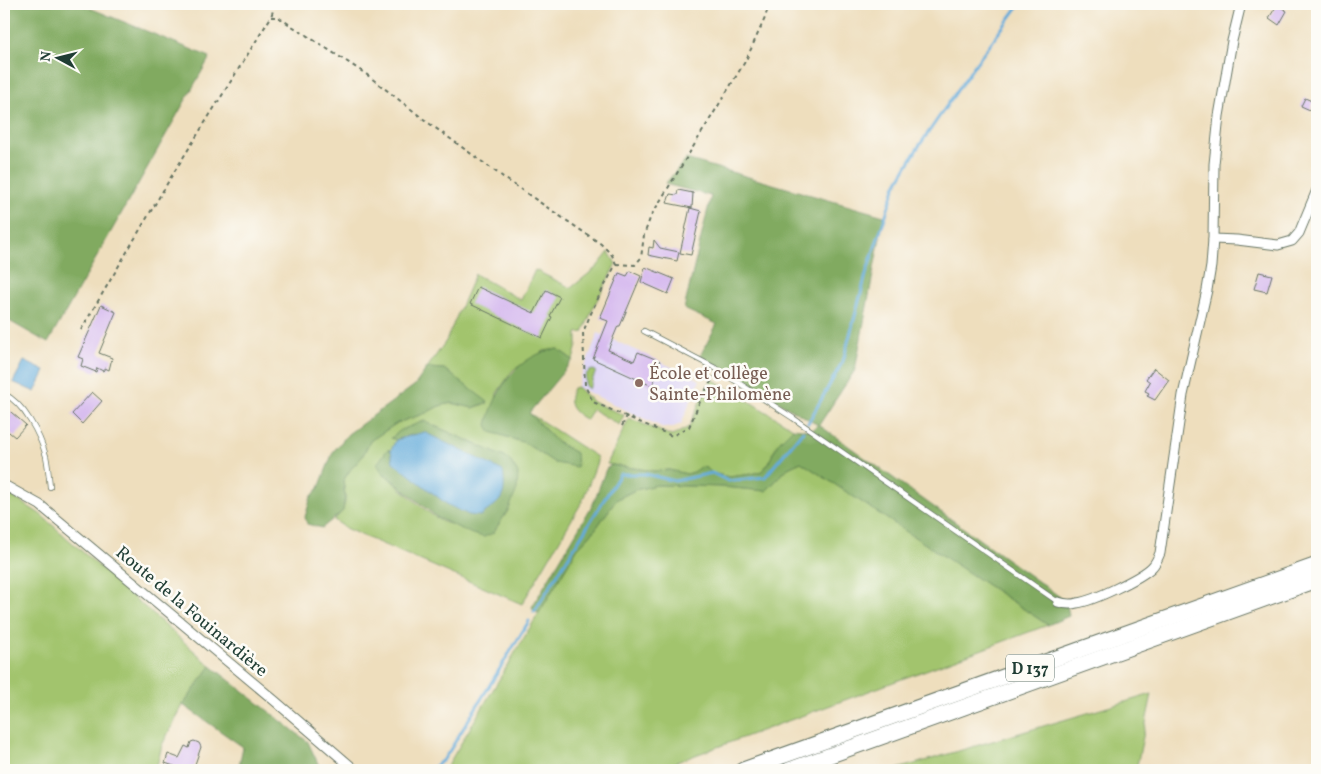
<svg xmlns="http://www.w3.org/2000/svg" width="1321" height="774" font-family="Vollkorn,serif">
<style>
.built{fill:#ded5f5}
.green{fill:#a2c46d;stroke:#608050;fill-rule:evenodd}
.forest{fill:#81aa60;stroke:#50744a}
.water{fill:#63abda;stroke:#417487}
.lines{fill:none;stroke-linecap:round;stroke-linejoin:round}
.stream{stroke:#63abda;stroke-width:3}
.building{fill:#d3b5ee}
.lane-casing{stroke:#677564;stroke-width:6}
.street-casing{stroke:#677564;stroke-width:11}
.highway-casing{stroke:#677564;stroke-width:17}
.path{stroke:#677564;stroke-width:2;stroke-dasharray:4 4;stroke-linecap:butt}
.lane{stroke:#fff;stroke-width:4.5}
.street{stroke:#fff;stroke-width:9}
.highway{stroke:#fff;stroke-width:15}
.education-dot{fill:#8d6e63;stroke:#fdfcf7;stroke-width:2}
.labels{text-anchor:middle;stroke-width:5;stroke-linejoin:round;paint-order:stroke}
.shield{fill:#fdfcf7;stroke:#62766e;stroke-width:1}
.shield-label{font-size:16px;font-weight:bold;fill:#1f3d34}
.education-label{font-size:18px;fill:#785e54;stroke:#fdfcf7;text-anchor:start}
.street-label{font-size:18px;fill:#1f3d34;stroke:#fdfcf7}
</style>
<rect width="100%" height="100%" fill="#fdfcf7"/>
<filter id="ink" filterUnits="userSpaceOnUse"><feTurbulence type="fractalNoise" baseFrequency=".02" numOctaves="2"/><feDisplacementMap in="SourceGraphic" scale="10" xChannelSelector="R" yChannelSelector="G"/><feConvolveMatrix kernelMatrix="1 2 1 2 8 2 1 2 1" color-interpolation-filters="sRGB"/></filter>
<filter id="wash" filterUnits="userSpaceOnUse"><feTurbulence type="fractalNoise" baseFrequency=".0096" numOctaves="4" result="noise"/><feDisplacementMap in="SourceGraphic" scale="20" xChannelSelector="R" yChannelSelector="G"/><feGaussianBlur stdDeviation="1.12" result="paint"/><feColorMatrix in="noise" values="0 0 0 0 0 0 0 0 0 0 0 0 0 0 0 0 0 1.4 0 .05"/><feComposite in="paint" operator="in"/></filter>
<g filter="url(#wash)">
<rect width="100%" height="100%" fill="#eedebd"/>
<path class="built" d="M 598,333 L 700,380 L 681,424 L 673,427 L 664,428 L 577,387 Z"/>
<g class="green">
<path d="M 609,252 L 616,264 L 595,304 L 583,332 L 577,333 L 577,345 L 573,360 L 558,349 L 544,351 L 513,370 L 497,393 L 492,432 L 525,443 L 555,463 L 576,453 L 557,442 L 529,413 L 597,457 L 597,462 L 582,502 L 522,604 L 347,529 L 334,520 C 348,507 346,499 343,481 L 350,470 L 362,457 L 370,441 L 397,423 L 426,413 L 439,406 L 452,403 L 473,408 L 488,403 L 444,369 L 427,368 L 446,341 L 475,274 L 521,300 L 535,270 L 571,288 L 597,267 ZM 444,430 L 486,449 L 509,509 L 501,520 C 489,521 461,526 450,524 C 434,522 397,484 382,472 L 387,450 L 391,450 L 396,440 L 392,438 Z"/>
<path d="M 593,370 L 596,371 L 589,389 L 585,386 C 585,378 584,372 593,370 Z"/>
<path d="M 712,379 L 793,428 L 778,443 L 768,464 L 762,471 L 752,474 L 729,477 L 712,473 L 707,468 L 687,474 L 669,470 L 654,471 L 607,464 L 629,418 L 672,436 L 689,427 L 702,397 Z"/>
<path d="M 577,387 L 593,402 L 624,415 L 619,425 L 592,409 L 587,420 C 572,412 565,404 573,388 Z"/>
<path d="M 801,462 L 1048,625 L 655,770 L 445,770 L 577,549 L 594,531 L 617,499 L 635,490 L 656,485 L 723,487 L 766,491 L 788,468 Z"/>
<path d="M 4,491 L 40,514 L 211,666 L 183,705 L 162,745 L 156,770 L 4,770 Z"/>
<path d="M 1152,694 L 1136,770 L 894,770 Z"/>
</g>
<g class="forest">
<path d="M 4,4 L 80,4 L 210,57 L 48,343 L 4,318 Z"/>
<path d="M 686,159 L 884,216 L 855,370 L 819,425 L 1060,597 L 1067,604 L 1069,616 L 1048,625 L 801,462 L 788,468 L 766,491 L 723,487 L 657,485 L 635,490 L 617,499 L 594,531 L 577,549 L 539,613 L 534,612 L 532,607 L 593,504 L 606,469 L 611,465 L 654,471 L 669,470 L 687,474 L 694,472 L 701,467 L 707,468 L 712,473 L 729,477 L 752,474 L 762,471 L 768,464 L 778,443 L 793,428 L 811,430 L 818,425 L 700,356 L 717,324 L 684,309 L 711,196 L 665,184 Z"/>
<path d="M 558,349 L 573,360 L 529,413 L 557,442 L 576,453 L 577,467 L 555,463 L 525,443 L 491,432 L 487,425 C 495,389 519,353 558,349 Z"/>
<path d="M 427,368 L 444,369 L 488,402 L 473,408 L 452,403 L 439,406 L 426,413 L 397,423 L 370,441 L 362,457 L 350,470 L 343,481 L 345,496 L 343,511 L 322,528 L 307,524 L 305,517 L 311,497 L 319,488 L 333,452 L 348,434 L 415,385 Z"/>
<path d="M 424,421 L 509,459 L 518,473 L 517,489 L 509,509 L 493,533 L 484,537 L 472,534 L 438,518 L 382,472 L 377,464 L 387,450 L 391,450 L 394,462 L 448,505 L 414,434 L 396,440 L 391,438 L 401,430 Z"/>
<path d="M 211,666 L 308,742 L 321,770 L 238,770 L 243,747 L 183,705 Z"/>
</g>
<g class="water">
<path d="M 24,361 L 45,371 L 35,392 L 13,382 Z"/>
<path d="M 424,432 L 503,471 C 507,499 501,501 480,516 L 469,515 L 448,505 L 393,462 L 391,450 L 396,440 Z"/>
</g>
<g class="lines">
<g class="stream">
<path d="M 808,423 L 843,361 L 867,271 L 896,185 L 917,149 L 974,66 L 1020,4"/>
<path d="M 534,612 L 620,474 L 645,474 L 675,481 L 712,473 L 728,481 L 765,477 L 803,431"/>
<path d="M 431,770 L 444,759 L 450,750 L 529,621"/>
</g>
</g>
<g id="blocks">
<g class="building">
<path d="M 1277,5 L 1287,11 L 1279,25 L 1269,18 Z"/>
<path d="M 1305,98 L 1314,102 L 1310,110 L 1301,106 Z"/>
<path d="M 678,190 L 693,193 L 692,208 L 667,203 L 670,194 L 677,195 Z"/>
<path d="M 690,208 L 701,211 L 691,255 L 680,253 Z"/>
<path d="M 654,240 L 660,248 L 679,252 L 677,261 L 648,255 L 649,247 L 653,248 Z"/>
<path d="M 645,267 L 674,279 L 668,294 L 641,282 Z"/>
<path d="M 630,271 L 641,276 L 620,326 L 618,326 L 608,350 L 634,361 L 638,352 L 660,361 L 656,371 L 658,372 L 652,386 L 593,359 L 608,321 L 600,318 L 619,273 L 627,276 Z"/>
<path d="M 1259,272 L 1272,275 L 1267,292 L 1254,289 Z"/>
<path d="M 478,287 L 534,313 L 546,290 L 560,297 L 550,316 L 552,317 L 542,338 L 470,304 Z"/>
<path d="M 101,305 L 116,312 L 99,353 L 112,358 L 109,370 L 105,368 L 103,371 L 97,368 L 96,372 L 81,366 L 83,359 L 78,357 Z"/>
<path d="M 1154,368 L 1169,380 L 1155,400 L 1147,396 L 1149,393 L 1145,391 L 1150,382 L 1146,379 Z"/>
<path d="M 92,392 L 102,401 L 82,424 L 72,414 Z"/>
<path d="M 4,406 L 26,425 L 15,437 L 4,428 Z"/>
<path d="M 194,741 L 199,743 L 201,747 L 193,770 L 179,770 L 180,768 L 165,763 L 168,754 L 179,758 L 185,746 L 189,748 L 191,742 Z"/>
</g>
</g>
</g>
<g filter="url(#ink)">
<use href="#blocks" fill-opacity="0" stroke="#677564" stroke-width="1"/>
<g class="lines">
<defs>
<g id="lane">
<path d="M 644,331 L 717,369 L 793,418 L 1058,602"/>
<path d="M 4,394 C 24,403 40,435 46,456 C 48,466 49,477 50,487"/>
</g>
<g id="street">
<path d="M 1213,239 L 1237,240 L 1278,245 L 1292,241 L 1299,233 L 1317,190"/>
<path d="M 4,485 L 40,505 L 275,701 L 355,770"/>
<path d="M 1058,602 C 1064,604 1070,605 1077,603 C 1093,601 1141,578 1152,567 C 1156,563 1158,558 1160,553 L 1183,395 L 1207,290 L 1211,266 L 1213,239 L 1214,164 L 1219,116 L 1232,41 L 1241,4"/>
</g>
<g id="highway">
<path d="M 743,770 L 1317,565"/>
<path d="M 789,770 L 1317,580"/>
</g>
</defs>
<use href="#lane" class="lane-casing"/>
<use href="#street" class="street-casing"/>
<use href="#highway" class="highway-casing"/>
<g class="path">
<path d="M 271,17 L 278,17 L 366,74 L 430,124 L 510,182 L 601,244 L 612,255 L 616,264 L 595,304 L 583,332 L 585,386 L 593,402 L 672,436 L 689,427 L 702,397 L 714,376"/>
<path d="M 616,264 L 635,265 L 641,258 L 644,235 L 651,216 L 746,60 L 765,18 L 769,4"/>
<path d="M 81,330 L 171,177 L 271,17 L 275,4"/>
<path d="M 622,426 L 627,416"/>
<path d="M 1125,770 L 1128,763"/>
</g>
<use href="#lane" class="lane"/>
<use href="#street" class="street"/>
<use href="#highway" class="highway"/>
</g>
</g>
<circle class="education-dot" cx="639" cy="383" r="5"/>
<g class="labels">
<rect class="shield" x="1006" y="654.5" width="48" height="27" rx="4"/>
<g class="shield-label">
<text x="1030" y="674">D 137</text>
</g>
<g class="education-label">
<text x="649" y="379">École et collège<tspan x="649" dy="21">Sainte-Philomène</tspan></text>
</g>
<g class="street-label">
<text transform="translate(192 611) rotate(40)" y="6">Route de la Fouinardière</text>
</g>
</g>
<rect width="1321" height="774" fill="none" stroke="#fdfcf7" stroke-width="20"/>
<g transform="translate(58 58) rotate(277)" stroke="#fdfcf7" stroke-width="4" paint-order="stroke">
<path d="M0-4L9 19L0 12L-9 19Z" fill="#1f3d34"/>
<text y="-8" font-size="14" font-weight="bold" text-anchor="middle" fill="#1f3d34">N</text>
</g>
</svg>
